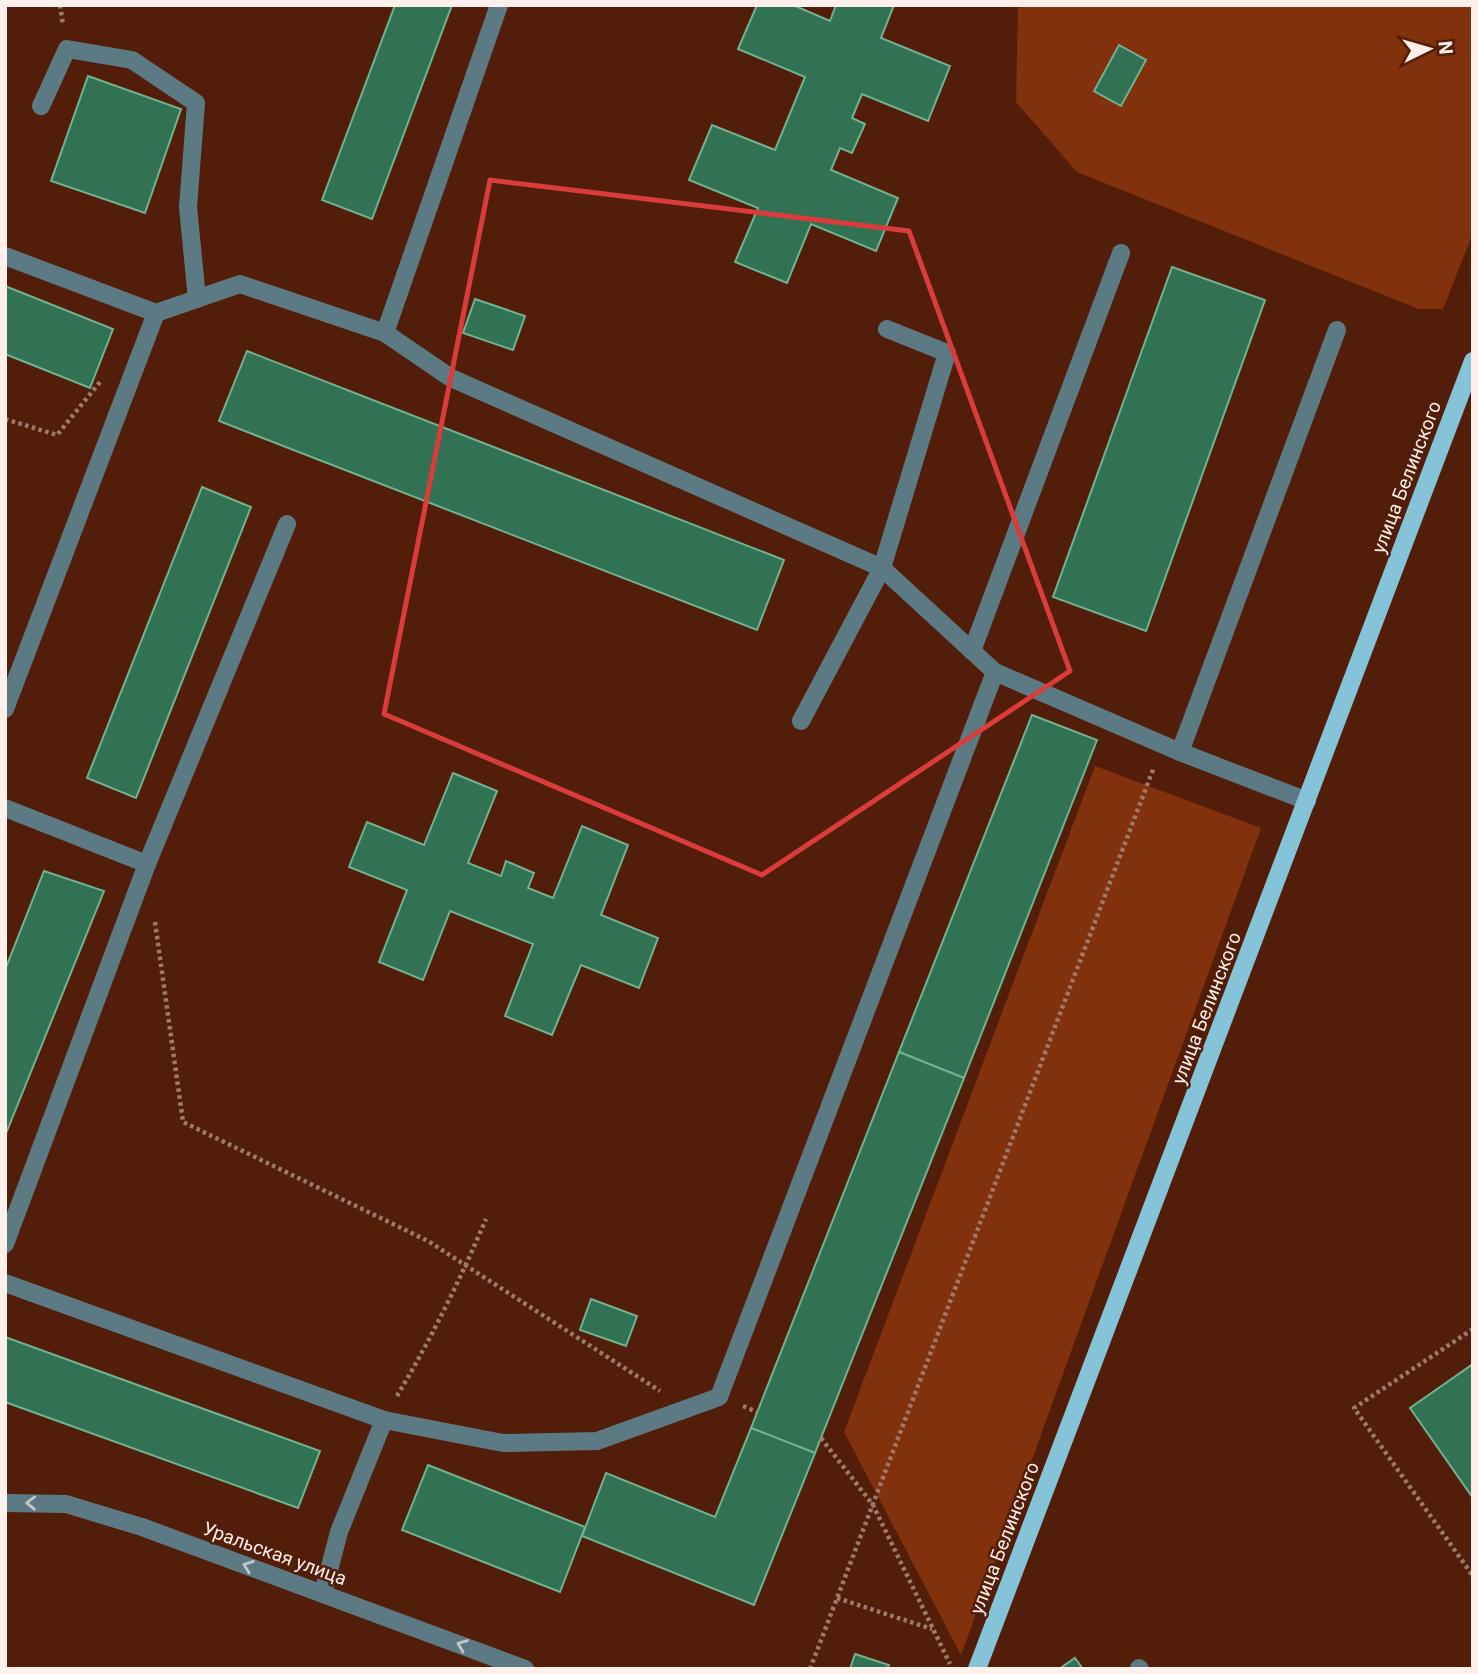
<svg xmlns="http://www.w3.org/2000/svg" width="1478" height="1674" font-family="Roboto,sans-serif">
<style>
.green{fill:#82310d}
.building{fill:#317254;stroke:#71b291;stroke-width:2}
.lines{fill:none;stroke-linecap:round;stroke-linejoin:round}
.path{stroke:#9d7a6c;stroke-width:4.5;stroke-dasharray:3.5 3.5;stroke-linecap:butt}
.minor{stroke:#5c7a84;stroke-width:18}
.major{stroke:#84c3d8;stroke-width:18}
.oneway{stroke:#c5c6c6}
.marked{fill:none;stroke:#da3c3b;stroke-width:5;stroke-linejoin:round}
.labels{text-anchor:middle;stroke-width:5;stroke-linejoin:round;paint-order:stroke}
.street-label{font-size:19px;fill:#fdefea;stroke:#521e09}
</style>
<rect width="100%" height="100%" fill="#521e09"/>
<g class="green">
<path d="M 1018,5 L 1473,5 L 1473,233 L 1443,309 L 1419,309 L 1077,172 L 1016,102 Z"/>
<path d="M 1095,766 L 1261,828 L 961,1655 L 844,1432 Z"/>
</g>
<g class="building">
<path d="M 395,5 L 452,5 L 372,219 L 322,200 Z"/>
<path d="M 757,5 L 793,5 L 830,21 L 836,5 L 894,5 L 881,38 L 950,66 L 928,121 L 862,94 L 852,118 L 865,124 L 852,153 L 840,148 L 831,170 L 898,198 L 876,251 L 811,224 L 787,283 L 735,262 L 758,208 L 689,180 L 712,125 L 775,150 L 805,77 L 738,49 Z"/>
<path d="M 1119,45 L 1146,60 L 1121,106 L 1094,91 Z"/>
<path d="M 88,76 L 181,109 L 145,213 L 51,181 Z"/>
<path d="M 1172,267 L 1265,300 L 1146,631 L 1053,597 Z"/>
<path d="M 5,286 L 113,329 L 90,388 L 5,354 Z"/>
<path d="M 475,299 L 525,316 L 513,350 L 463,333 Z"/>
<path d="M 247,351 L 784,560 L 757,630 L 219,421 Z"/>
<path d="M 202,487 L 251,507 L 136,798 L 87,778 Z"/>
<path d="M 1032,715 L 1097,740 L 964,1078 L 899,1052 Z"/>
<path d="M 453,773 L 497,791 L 468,863 L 501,876 L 506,861 L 534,873 L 528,888 L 553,898 L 582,826 L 628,845 L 601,915 L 658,938 L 639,988 L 581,965 L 552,1035 L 505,1016 L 533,944 L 450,911 L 423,980 L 379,962 L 407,890 L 349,867 L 367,822 L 424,845 Z"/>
<path d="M 44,871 L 104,891 L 5,1136 L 5,970 Z"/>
<path d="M 899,1052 L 964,1078 L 815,1453 L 751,1428 Z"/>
<path d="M 591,1299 L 637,1316 L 626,1346 L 580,1330 Z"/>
<path d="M 5,1337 L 320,1451 L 298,1508 L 5,1402 Z"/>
<path d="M 1473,1364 L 1473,1498 L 1410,1408 Z"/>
<path d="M 751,1428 L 815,1453 L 754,1605 L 582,1536 L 606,1473 L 715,1517 Z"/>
<path d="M 428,1465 L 585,1527 L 560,1592 L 402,1530 Z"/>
<path d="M 855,1654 L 889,1665 L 887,1669 L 850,1669 Z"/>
<path d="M 1075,1658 L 1083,1669 L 1059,1669 Z"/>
</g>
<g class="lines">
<g class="path">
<path d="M 60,5 L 63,25"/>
<path d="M 5,419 L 57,435 L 100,382"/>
<path d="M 155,922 L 183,1122 L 428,1241 L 660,1391"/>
<path d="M 1473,1329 L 1354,1408 L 1473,1576"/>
<path d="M 397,1396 C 431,1339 460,1280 486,1219"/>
<path d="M 743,1406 L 757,1412"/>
<path d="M 821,1438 L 873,1505 L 950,1664"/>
<path d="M 837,1598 L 932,1629"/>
<path d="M 810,1669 L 1154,767"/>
</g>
<g class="minor">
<path d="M 41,106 L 67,49 L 132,60 L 196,103 L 188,207 L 197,299"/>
<path d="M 5,256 L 156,313 L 240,284 L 385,333 L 451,378 L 882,568 L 995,672 L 1180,752 L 1307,801"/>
<path d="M 385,333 L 499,5"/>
<path d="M 972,651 L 1121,253"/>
<path d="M 5,709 L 156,313"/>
<path d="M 801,721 L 882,568 L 947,353 L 887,329"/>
<path d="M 1180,752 L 1337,330"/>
<path d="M 5,808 L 147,864 L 5,1244"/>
<path d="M 147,864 L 287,524"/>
<path d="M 5,1283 L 384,1420 L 503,1443 L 597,1441 L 719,1397 L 995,672"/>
<path d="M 5,1503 L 66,1504 L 142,1527 L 525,1669"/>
<path d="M 323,1593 L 339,1532 L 384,1420"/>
<path d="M 1139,1668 L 1140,1669"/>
</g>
<path class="major" d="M 977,1669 L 1473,361"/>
</g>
<defs><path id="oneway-chevron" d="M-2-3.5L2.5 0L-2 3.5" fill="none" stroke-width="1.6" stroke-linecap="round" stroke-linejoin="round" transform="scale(1.75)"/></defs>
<g class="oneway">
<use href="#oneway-chevron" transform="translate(31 1503) rotate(-179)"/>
<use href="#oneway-chevron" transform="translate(248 1566) rotate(-160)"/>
<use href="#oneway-chevron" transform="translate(462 1645) rotate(-159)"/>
</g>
<path class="marked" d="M 490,180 L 909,231 L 1070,671 L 762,875 L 384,714 Z"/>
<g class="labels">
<g class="street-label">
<text transform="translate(1406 477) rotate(-69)" y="7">улица Белинского</text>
<text transform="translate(1206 1008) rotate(-69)" y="7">улица Белинского</text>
<text transform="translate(1004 1538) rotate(-69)" y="7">улица Белинского</text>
<text transform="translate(275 1553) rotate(20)" y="7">Уральская улица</text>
</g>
</g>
<rect width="1478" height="1674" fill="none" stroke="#fdefea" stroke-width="14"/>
<g transform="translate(1429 49) rotate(85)" stroke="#521e09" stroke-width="5" paint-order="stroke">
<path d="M0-5L12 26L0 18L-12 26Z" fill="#fdefea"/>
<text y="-10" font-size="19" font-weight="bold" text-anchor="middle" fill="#fdefea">N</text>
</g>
</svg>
